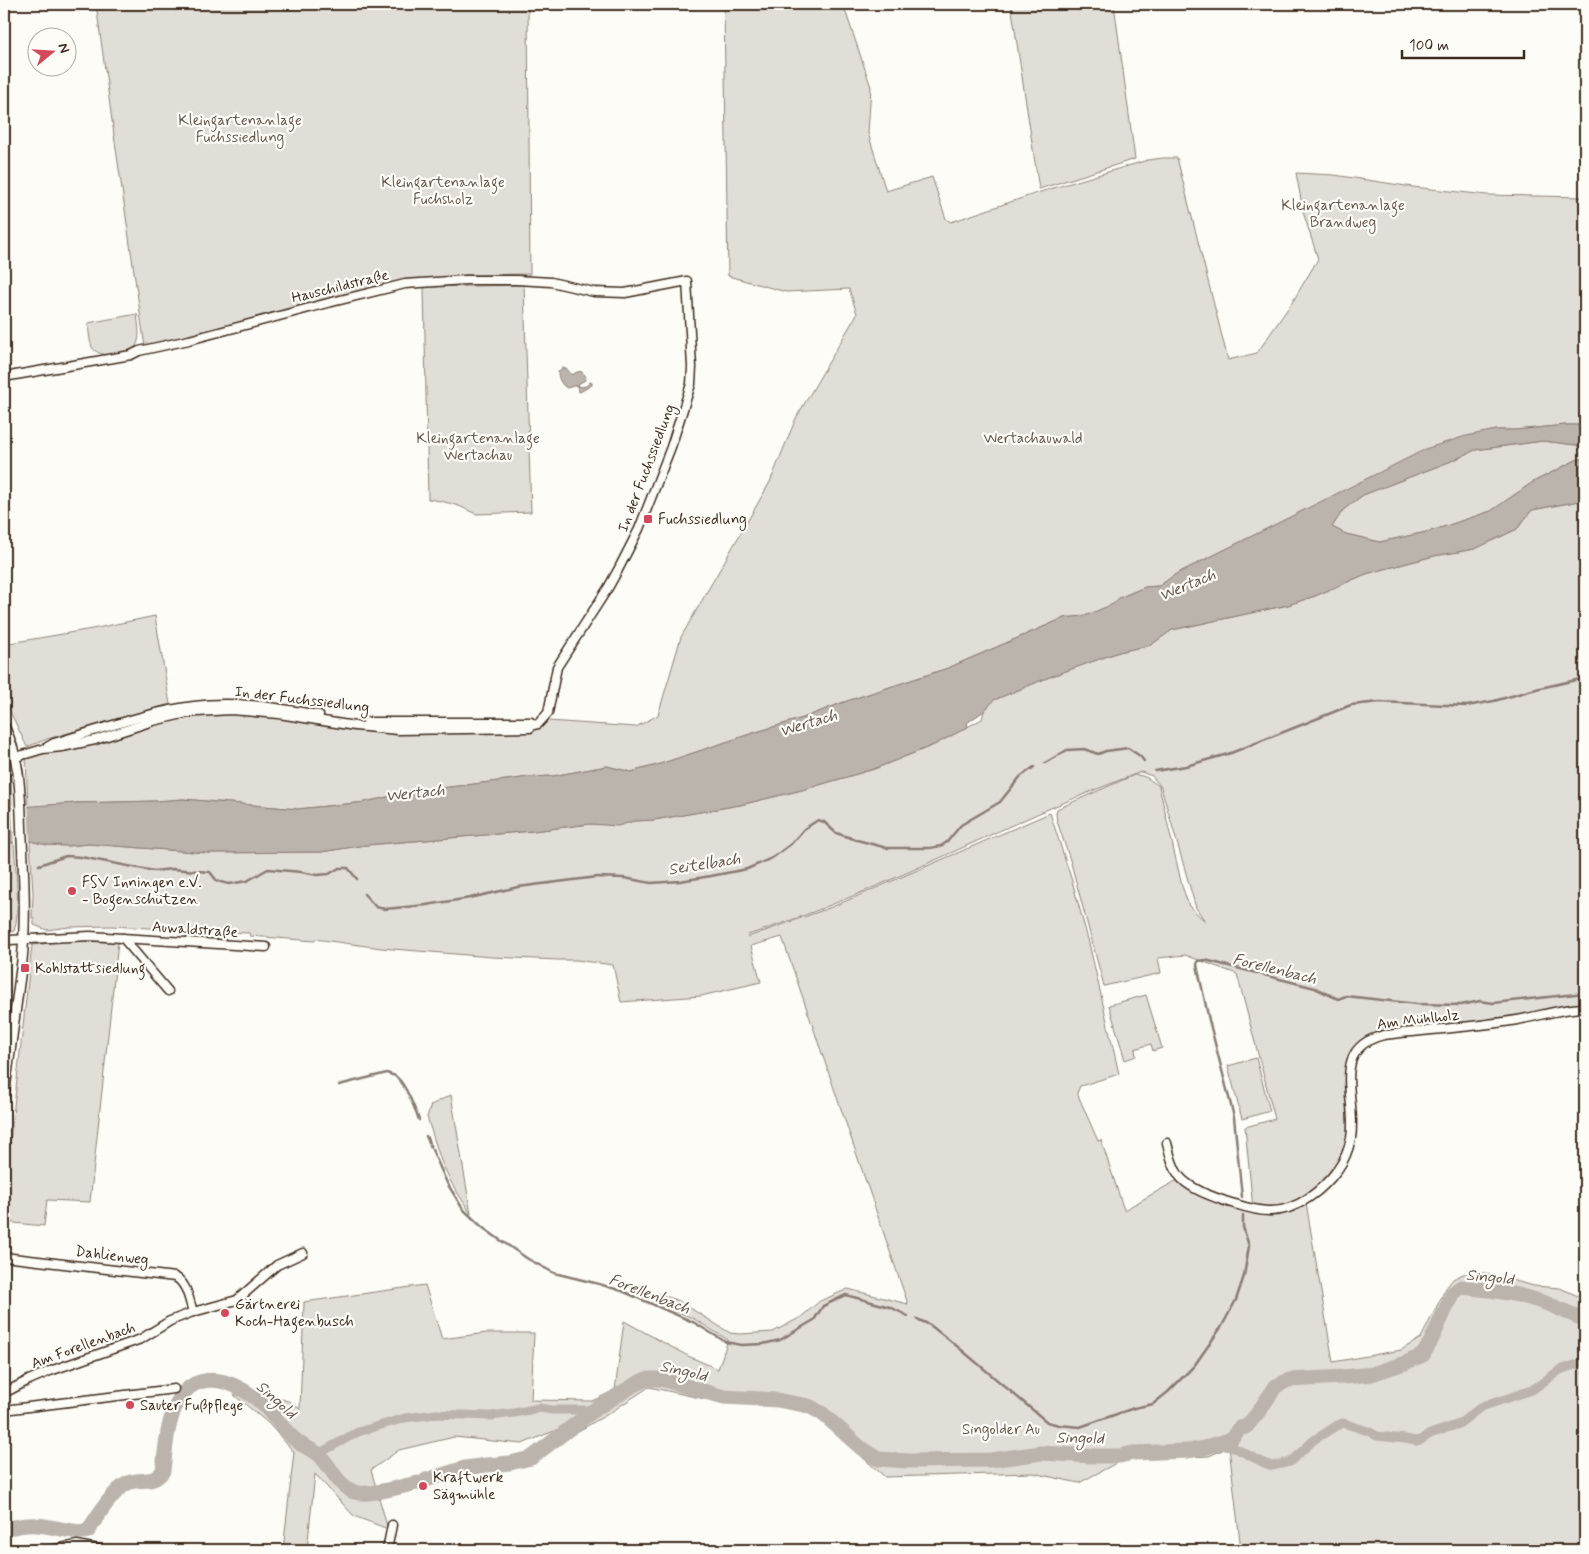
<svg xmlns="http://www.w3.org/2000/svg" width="1589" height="1554" font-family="Mynerve,sans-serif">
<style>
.green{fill:#e1ded7;stroke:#8e847a;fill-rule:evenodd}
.water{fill:#bbb4ad;stroke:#887d74}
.pier{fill:#fdfcf7}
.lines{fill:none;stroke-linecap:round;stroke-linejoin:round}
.stream{stroke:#887d74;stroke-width:2.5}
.canal{stroke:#bbb4ad;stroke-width:9}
.river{stroke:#bbb4ad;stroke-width:15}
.minor-casing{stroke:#3b2a1e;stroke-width:11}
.tertiary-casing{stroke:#3b2a1e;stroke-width:12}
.minor{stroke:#fdfcf7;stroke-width:8}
.tertiary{stroke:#fdfcf7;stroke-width:9}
.poi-dot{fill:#d1495b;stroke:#fdfcf7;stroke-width:2}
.labels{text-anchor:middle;stroke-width:4.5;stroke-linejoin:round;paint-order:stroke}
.park-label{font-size:15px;fill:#64574c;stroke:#fdfcf7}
.street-label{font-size:15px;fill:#3b2a1e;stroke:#fdfcf7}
.poi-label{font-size:15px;fill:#3b2a1e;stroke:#fdfcf7;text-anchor:start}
.water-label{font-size:16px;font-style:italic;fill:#615349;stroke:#fdfcf7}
</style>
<rect width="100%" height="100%" fill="#fdfcf7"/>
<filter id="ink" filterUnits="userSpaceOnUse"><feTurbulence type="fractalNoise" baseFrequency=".02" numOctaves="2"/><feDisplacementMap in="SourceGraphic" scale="10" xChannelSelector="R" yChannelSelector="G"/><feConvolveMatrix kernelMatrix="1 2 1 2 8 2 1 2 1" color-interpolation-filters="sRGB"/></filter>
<g filter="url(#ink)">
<g class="green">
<path d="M 96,4 L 528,4 L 530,274 L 466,275 L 397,282 L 145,347 L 114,135 Z"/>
<path d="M 724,4 L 843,4 L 871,87 L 868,133 L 886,191 L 932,177 L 946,219 L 951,222 L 1040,192 L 1148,160 L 1163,158 L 1177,158 L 1228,360 L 1257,353 L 1293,301 L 1318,259 L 1304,215 L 1296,173 L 1334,175 L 1413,187 L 1487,195 L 1585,197 L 1585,425 L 1566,425 L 1516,430 L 1496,430 L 1396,465 L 1176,574 L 1159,586 L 1145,587 L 1119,598 L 1114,604 L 1085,616 L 1064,618 L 948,668 L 844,702 L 803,718 L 750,734 L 657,765 L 631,772 L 607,766 L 553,776 L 530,777 L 410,792 L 365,802 L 298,809 L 183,799 L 156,801 L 76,803 L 28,807 L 26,758 L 63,749 L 152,722 L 231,711 L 354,727 L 539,725 L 548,721 L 636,727 L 658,715 L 681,637 L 770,482 L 796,418 L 857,314 L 849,289 L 786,292 L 728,276 Z"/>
<path d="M 1011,4 L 1114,4 L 1135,159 L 1039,189 Z"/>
<path d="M 524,285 L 531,512 L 476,514 L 459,506 L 441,501 L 428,499 L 424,287 Z"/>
<path d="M 137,314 C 138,324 142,340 134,349 C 127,357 97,358 92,347 C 89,340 89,330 88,323 Z"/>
<path d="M 1543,441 L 1576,445 L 1585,451 L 1585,458 L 1576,460 L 1533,482 L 1491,511 L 1431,531 L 1380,542 L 1346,534 L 1332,527 L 1343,510 L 1363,495 L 1454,460 L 1475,450 Z"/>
<path d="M 1585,500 L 1585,1007 L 1517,1018 L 1384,1032 L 1373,1035 L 1364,1040 L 1349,1059 L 1346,1070 L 1349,1137 L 1338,1167 L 1306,1203 L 1333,1362 L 1401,1350 L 1421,1338 L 1446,1288 L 1453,1279 L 1463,1274 L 1485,1273 L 1534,1286 L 1560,1288 L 1585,1299 L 1585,1550 L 1241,1550 L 1229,1447 L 1209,1456 L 1122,1460 L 1079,1483 L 1033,1473 L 885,1477 L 814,1415 L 782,1405 L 714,1401 L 649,1387 L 608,1414 L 561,1441 L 554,1431 L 522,1444 L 454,1437 L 399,1450 L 371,1470 L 388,1529 L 354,1516 L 315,1474 L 307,1550 L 283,1550 L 294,1452 L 268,1423 L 234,1395 L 263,1393 L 291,1402 L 300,1409 L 304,1302 L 425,1285 L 442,1339 L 486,1333 L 534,1333 L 531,1400 L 592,1401 L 615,1390 L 624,1321 L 688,1356 L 718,1369 L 728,1340 L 694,1319 L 655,1302 L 657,1293 L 679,1301 L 730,1333 L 740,1334 L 773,1332 L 801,1317 L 820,1301 L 848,1289 L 908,1304 L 782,937 L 751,946 L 761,982 L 701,996 L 621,1002 L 613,965 L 576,960 L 558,960 L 492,957 L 381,948 L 315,939 L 315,941 L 250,936 L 249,933 L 110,926 L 69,927 L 47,930 L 34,925 L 34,918 L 32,918 L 33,894 L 30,841 L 47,845 L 67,846 L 89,844 L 208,853 L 321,852 L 366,845 L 533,831 L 590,824 L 618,825 L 634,821 L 654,820 L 740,805 L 802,790 L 874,769 L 934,745 L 982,719 L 984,711 L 994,700 L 1052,676 L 1119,652 L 1151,645 L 1172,630 L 1288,605 L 1315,596 L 1366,574 L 1434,556 L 1475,549 L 1517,529 L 1532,510 ZM 1141,772 L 1152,776 L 1161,787 L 1196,908 L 1206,922 L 1189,906 L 1182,886 L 1159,786 C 1150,780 1146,775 1134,775 L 1057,809 L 1056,814 L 1057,821 L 1071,863 L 1104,986 L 1161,973 L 1158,958 L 1185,955 L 1237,974 L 1275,1119 L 1245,1127 L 1253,1209 L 1195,1188 L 1181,1178 L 1124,1210 L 1101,1140 L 1098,1141 L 1077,1093 L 1080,1086 L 1119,1074 L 1089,943 L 1072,881 L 1050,813 L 832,907 L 748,937 L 748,935 C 854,901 952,851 1053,807 C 1082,795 1112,783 1141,772 Z"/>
<path d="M 155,616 L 170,704 L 47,739 L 27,747 L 4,699 L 4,644 L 92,629 Z"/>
<path d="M 4,748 L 11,778 L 12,808 L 4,808 Z"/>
<path d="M 4,843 L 14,843 C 15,864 21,913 14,931 L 4,935 L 4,924 L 6,920 L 9,893 L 4,893 Z"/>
<path d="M 68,941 L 118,942 L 90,1202 L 47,1200 L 44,1226 L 4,1222 L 4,1196 L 32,945 Z"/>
<path d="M 1146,995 L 1162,1048 L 1153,1051 L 1151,1044 L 1135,1049 L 1136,1056 L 1125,1060 L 1109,1005 Z"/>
<path d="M 1256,1058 L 1270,1111 L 1242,1119 L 1228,1066 Z"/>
<path d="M 451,1095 L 471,1214 L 452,1184 L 441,1161 L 427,1117 L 431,1105 Z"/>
</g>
<g class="water">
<path d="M 562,368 L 566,368 L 572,375 C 578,371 582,369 586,377 L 585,380 L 578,384 L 580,387 L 586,386 L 590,382 L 592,383 L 592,385 L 580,392 L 578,391 L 577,385 L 567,388 C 561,385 558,378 558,372 Z"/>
<path d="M 1566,425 L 1585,425 L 1585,451 L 1576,445 L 1543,441 L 1475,450 L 1454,460 L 1363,495 L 1343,510 L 1332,527 L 1346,534 L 1380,542 L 1431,531 L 1491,511 L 1533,482 L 1576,460 L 1585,458 L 1585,500 L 1532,510 L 1517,529 L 1475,549 L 1434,556 L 1366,574 L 1315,596 L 1288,605 L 1172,630 L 1151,645 L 1119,652 L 1052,676 L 994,700 L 984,711 L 967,723 L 968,727 L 934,745 L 874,769 L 802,790 L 740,805 L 654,820 L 634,821 L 618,826 L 590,824 L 533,831 L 366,845 L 321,852 L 208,853 L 89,844 L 67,846 L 47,845 L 30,841 L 4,843 L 4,808 L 76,803 L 156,801 L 183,799 L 298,809 L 365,802 L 410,792 L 530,777 L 553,776 L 607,766 L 631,772 L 657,765 L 750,734 L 803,718 L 844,702 L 948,668 L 1064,618 L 1085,616 L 1113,604 L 1119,598 L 1145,587 L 1159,586 L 1176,574 L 1428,448 L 1466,436 L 1496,430 L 1516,430 Z"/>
</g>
<path class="pier" d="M 28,804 L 30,844 L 14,845 L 12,805 Z"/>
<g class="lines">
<g class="stream">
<path d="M 1045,763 L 1067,750 L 1084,749 L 1098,754 L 1106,751 L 1128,748 L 1140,756 L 1144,761"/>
<path d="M 1155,771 L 1186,766 L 1231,753 L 1351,705 L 1380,702 L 1467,706 L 1494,701 L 1536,689 L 1585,678"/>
<path d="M 39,865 L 66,856 L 81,857 L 154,871 L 172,869 L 210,872 L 217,881 L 229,884 L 247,881 L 268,869 L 301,872 L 317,875 L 329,874 L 339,868 L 348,868 L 357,879"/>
<path d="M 4,877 L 6,876"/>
<path d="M 364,894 L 376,907 L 385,909 L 426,905 L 470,898 L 518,887 L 597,877 L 624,878 L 651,883 L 680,881 L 711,876 L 747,869 L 772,858 L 791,844 L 804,829 L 818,820 L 824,822 L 836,833 L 857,840 L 887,848 L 930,848 L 941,846 L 947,842 L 961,825 L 1000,802 L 1020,777 L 1034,767"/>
<path d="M 339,1085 L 387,1073 C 388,1074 394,1075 395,1076 C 404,1081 415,1109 419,1120"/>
<path d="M 426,1136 L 447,1183 L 463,1209 L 482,1227 L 500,1240 L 528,1259 L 554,1273 L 599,1284 L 622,1291 L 693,1322 L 726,1342 L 741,1345 L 763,1344 L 780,1340 L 814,1320 L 823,1306 L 846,1295 L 890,1307 L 908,1316"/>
<path d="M 1242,1197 L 1234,1117 L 1209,1020 L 1197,965 L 1198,961 L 1205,960 L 1315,988 L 1338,999 L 1346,996 L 1417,1004 L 1461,1005 L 1480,1001 L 1493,1003 L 1585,993"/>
<path d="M 917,1319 L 930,1325 L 958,1347 L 1047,1422 L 1059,1425 L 1080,1427 L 1134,1408 L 1153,1404 L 1168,1392 L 1194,1366 L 1222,1326 L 1236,1300 L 1244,1276 L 1249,1246 L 1243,1227 L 1243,1215"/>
</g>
<g class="canal">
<path d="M 1217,1444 L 1237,1449 L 1264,1463 L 1272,1466 L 1290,1462 L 1314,1440 L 1336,1426 L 1343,1423 L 1368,1431 L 1377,1436 L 1405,1439 L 1416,1441 L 1421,1440 L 1430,1434 L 1459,1424 L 1481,1407 L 1532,1390 L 1560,1370 L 1583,1362 L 1585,1360"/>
<path d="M 318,1454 L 358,1432 L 405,1418 L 436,1414 L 491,1416 L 514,1413 L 539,1408 L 552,1410 L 594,1410"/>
</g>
<g class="river">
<path d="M 426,1480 L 465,1468 L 487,1465 L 510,1463 L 531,1458 L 594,1410 L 634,1385 L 646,1379 L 661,1379 L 724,1397 L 777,1400 L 809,1406 L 823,1414 L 861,1448 L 878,1459 L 909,1461 L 991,1460 L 1041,1453 L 1092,1456 L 1120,1456 L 1133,1453 L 1188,1451 L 1204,1448 L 1231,1439 L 1240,1428 L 1246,1427 L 1257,1414 L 1276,1386 L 1289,1380 L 1343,1377 L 1372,1374 L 1405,1363 L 1423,1355 L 1431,1341 L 1453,1293 L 1461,1287 C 1489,1290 1518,1293 1545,1303 C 1559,1308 1571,1315 1585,1319"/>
<path d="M 4,1529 C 14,1527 26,1524 36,1525 C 48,1525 80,1535 88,1531 C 97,1517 113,1490 128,1483 C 142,1477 152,1486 163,1471 C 165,1454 166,1435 171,1419 C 185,1368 224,1373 259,1401 C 273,1413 283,1431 298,1442 C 304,1447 312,1449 318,1454 C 332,1466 335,1484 354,1492 C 368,1497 402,1486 417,1483"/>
</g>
<defs>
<g id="minor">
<path d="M 4,377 L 131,355 L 139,351 L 189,340 L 328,303 L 405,284 L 466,280 L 517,280 L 551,282 L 594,292 L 625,293 L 687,281 L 692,367 L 691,384 L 671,447 L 639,529 L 618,570 L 608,588 L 557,667 L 548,713 L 538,724 L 533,725 L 530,728 L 398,730 L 355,726 L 279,714 L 231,710 L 197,712 L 183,714 L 153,721 L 95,740 L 62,747 L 43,749 L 16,757"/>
<path d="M 367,722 L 531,722 L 533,725"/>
<path d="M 47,747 L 54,743 C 99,730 147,712 194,706 C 236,700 278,708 319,715"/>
<path d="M 123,938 L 168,991"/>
<path d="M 4,942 L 10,940 L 90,936 L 266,947"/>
<path d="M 1167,1143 C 1170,1155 1173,1169 1181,1178 C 1191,1189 1211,1196 1225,1201 C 1239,1205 1254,1211 1269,1211 C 1296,1212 1323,1190 1338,1169 C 1344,1161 1349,1148 1351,1138 C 1358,1100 1328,1048 1384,1035 C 1428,1030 1473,1027 1517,1020 C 1540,1016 1562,1008 1585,1008"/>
<path d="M 4,1257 L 175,1277 C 187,1283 189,1300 193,1312"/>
<path d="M 4,1393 L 29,1380 L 50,1371 L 141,1339 L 170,1321 L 193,1312 L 237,1300 L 277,1265 L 303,1253"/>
<path d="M 4,1410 L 174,1389"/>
<path d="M 50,1550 L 77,1545 L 103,1550"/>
<path d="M 387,1550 L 392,1525"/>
</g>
<path id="tertiary" d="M 4,726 C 22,762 20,799 22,839 C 24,879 26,921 22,961 L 4,1097"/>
</defs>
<use href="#minor" class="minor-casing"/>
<use href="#tertiary" class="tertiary-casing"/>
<use href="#minor" class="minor"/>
<use href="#tertiary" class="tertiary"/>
</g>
</g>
<g class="poi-dot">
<rect x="643" y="514" width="10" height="10" rx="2.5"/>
<circle cx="72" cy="891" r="5"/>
<rect x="20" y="963" width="10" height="10" rx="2.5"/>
<circle cx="225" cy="1313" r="5"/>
<circle cx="130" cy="1405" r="5"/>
<circle cx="423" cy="1486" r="5"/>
</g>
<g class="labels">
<g class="park-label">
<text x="240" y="125">Kleingartenanlage<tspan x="240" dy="17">Fuchssiedlung</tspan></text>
<text x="443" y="187">Kleingartenanlage<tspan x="443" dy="17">Fuchsholz</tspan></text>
<text x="1343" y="210">Kleingartenanlage<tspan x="1343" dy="17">Brandweg</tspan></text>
<text x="478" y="443">Kleingartenanlage<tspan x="478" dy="17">Wertachau</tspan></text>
<text x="1033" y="443">Wertachauwald</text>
<text x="1001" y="1434">Singolder Au</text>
</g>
<g class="street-label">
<text transform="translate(340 286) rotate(-14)" y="5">Hauschildstraße</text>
<text transform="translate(646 468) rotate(-69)" y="5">In der Fuchssiedlung</text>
<text transform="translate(302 699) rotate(7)" y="5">In der Fuchssiedlung</text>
<text transform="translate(195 929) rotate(4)" y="5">Auwaldstraße</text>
<text transform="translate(1418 1019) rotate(-7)" y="5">Am Mühlholz</text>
<text transform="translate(112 1255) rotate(7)" y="5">Dahlienweg</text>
<text transform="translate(83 1345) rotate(-20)" y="5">Am Forellenbach</text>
</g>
<g class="poi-label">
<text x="658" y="524">Fuchssiedlung</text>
<text x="82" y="887">FSV Inningen e.V.<tspan x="82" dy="17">- Bogenschützen</tspan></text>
<text x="35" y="973">Kohlstattsiedlung</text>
<text x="235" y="1309">Gärtnerei<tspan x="235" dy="17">Koch-Hagenbusch</tspan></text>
<text x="140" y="1410">Sauter Fußpflege</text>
<text x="433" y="1482">Kraftwerk<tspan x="433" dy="17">Sägmühle</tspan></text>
</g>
<g class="water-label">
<text transform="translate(1187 584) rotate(-22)" y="6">Wertach</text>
<text transform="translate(808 722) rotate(-17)" y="6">Wertach</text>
<text transform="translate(415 792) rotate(-6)" y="6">Wertach</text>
<text transform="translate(704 863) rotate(-9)" y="6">Seitelbach</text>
<text transform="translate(1275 968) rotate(14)" y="6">Forellenbach</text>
<text transform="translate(1490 1276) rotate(6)" y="6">Singold</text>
<text transform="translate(650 1293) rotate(21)" y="6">Forellenbach</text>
<text transform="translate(684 1370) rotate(13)" y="6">Singold</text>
<text transform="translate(277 1399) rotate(42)" y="6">Singold</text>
<text transform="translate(1080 1437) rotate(1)" y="6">Singold</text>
</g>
</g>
<rect width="1589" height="1554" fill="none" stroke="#fdfcf7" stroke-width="20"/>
<rect x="10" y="10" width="1569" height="1534" fill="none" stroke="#3b2a1e" stroke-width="2" filter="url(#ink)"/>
<g transform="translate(52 52) rotate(72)"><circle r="24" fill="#fdfcf7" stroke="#afa8a0"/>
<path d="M0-4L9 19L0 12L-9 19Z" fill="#d1495b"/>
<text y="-8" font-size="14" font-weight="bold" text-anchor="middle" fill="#3b2a1e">N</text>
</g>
<path d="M1402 50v8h122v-8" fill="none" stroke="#3b2a1e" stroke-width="2.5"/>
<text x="1409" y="50" font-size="15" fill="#3b2a1e" stroke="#fdfcf7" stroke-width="4" paint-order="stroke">100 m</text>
</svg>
